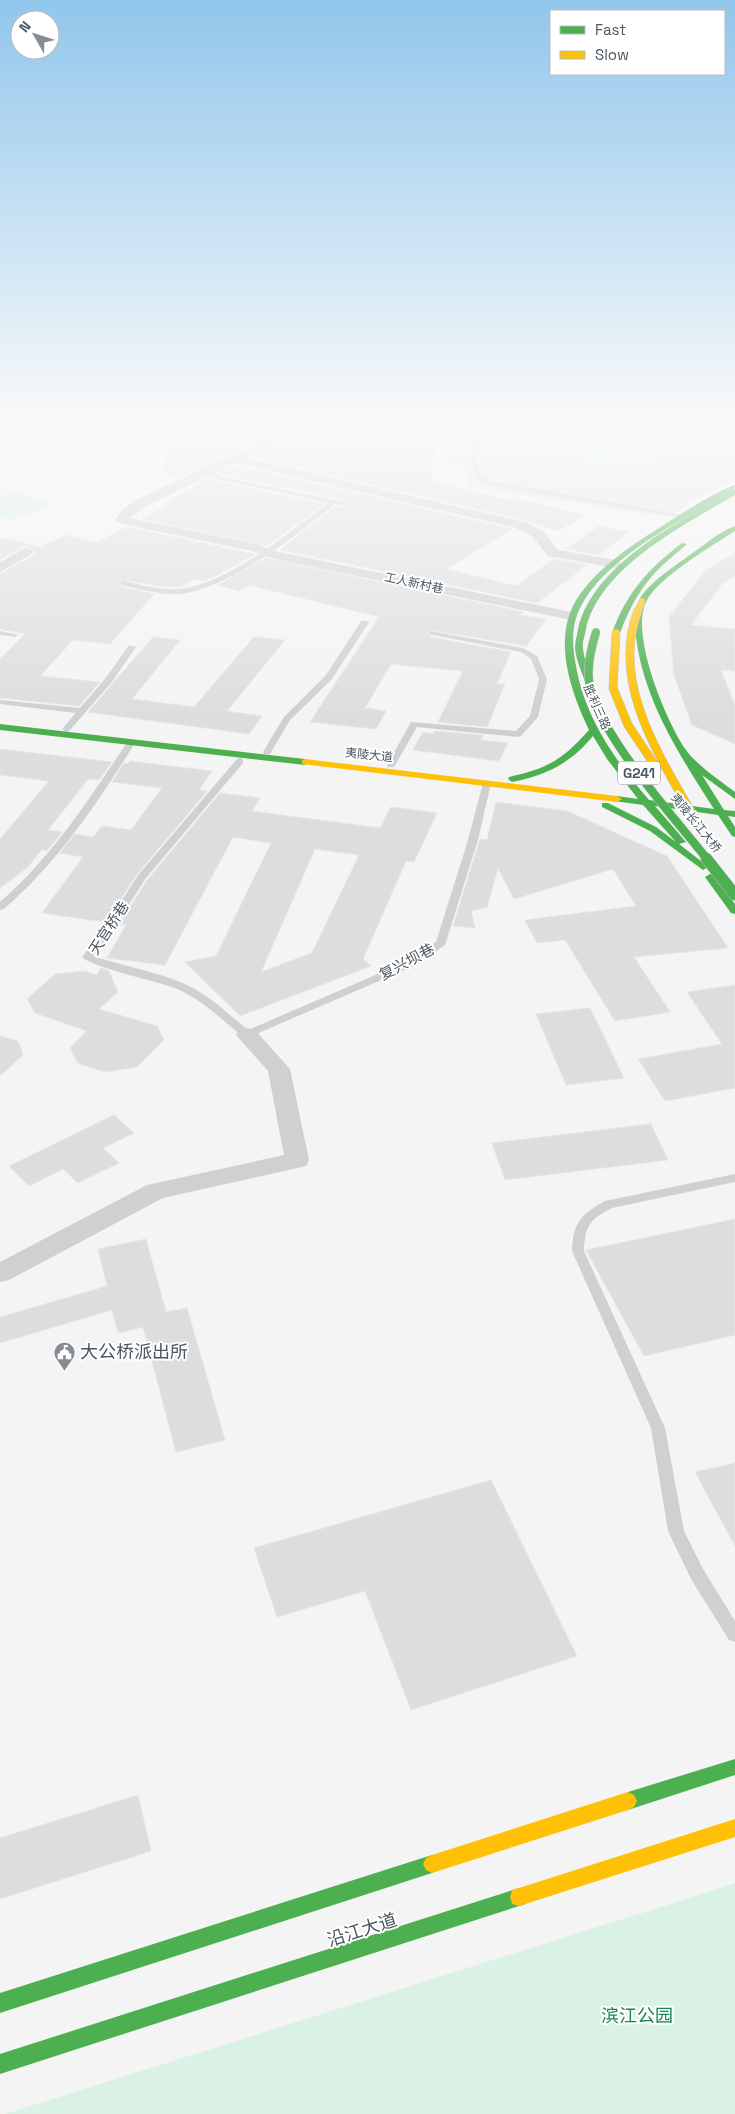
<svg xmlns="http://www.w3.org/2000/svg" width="735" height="2114" font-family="'Space Grotesk','Noto Sans SC',sans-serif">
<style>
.education{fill:#e6e5e6}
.green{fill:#d9f2e3}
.building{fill:#ddddde;stroke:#e5e6e7;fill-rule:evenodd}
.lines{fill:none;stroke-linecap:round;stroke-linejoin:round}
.lane{fill:#ced0d2;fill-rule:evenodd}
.street{fill:#ced0d2;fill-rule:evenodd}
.fast{fill:#4caf50;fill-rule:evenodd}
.slow{fill:#ffc107;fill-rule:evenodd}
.fast-bridge-far1-casing{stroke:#b9bec3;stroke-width:9;stroke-linecap:butt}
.fast-bridge-casing{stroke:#b9bec3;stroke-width:12;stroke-linecap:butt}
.slow-bridge-far1-casing{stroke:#b9bec3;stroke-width:7;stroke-linecap:butt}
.slow-bridge-casing{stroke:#b9bec3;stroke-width:9;stroke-linecap:butt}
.fast-bridge-far1{stroke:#4caf50;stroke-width:8}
.fast-bridge{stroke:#4caf50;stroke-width:11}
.slow-bridge-far1{stroke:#ffc107;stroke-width:6}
.slow-bridge{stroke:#ffc107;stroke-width:8}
.labels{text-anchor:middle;stroke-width:4;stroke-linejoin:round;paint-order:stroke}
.far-street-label{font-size:12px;fill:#4a5661;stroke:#fff}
.shield{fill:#fff;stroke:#808990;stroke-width:1}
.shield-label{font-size:14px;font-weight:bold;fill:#4a5661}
.street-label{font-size:15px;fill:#4a5661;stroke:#fff}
.near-poi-label{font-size:18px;fill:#4a5661;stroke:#fff;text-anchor:start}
.near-street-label{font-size:18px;fill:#4a5661;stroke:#fff}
.near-park-label{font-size:18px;fill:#17864f;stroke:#fff}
</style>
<rect width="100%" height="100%" fill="#f4f4f4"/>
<path class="education" d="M 659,422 L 706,444 L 735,447 L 735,476 L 667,517 L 466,486 L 466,467 L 447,462 L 447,443 L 476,429 L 662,432 Z"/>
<g class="green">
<path d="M 647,433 L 692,443 L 679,450 L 633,440 Z"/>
<path d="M 591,444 L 665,461 L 640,475 L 565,457 Z"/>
<path d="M 700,445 L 735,453 L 735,461 L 686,452 Z"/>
<path d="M 0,487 L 54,504 L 12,521 L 0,517 Z"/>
<path d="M 735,1883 L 735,2114 L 5,2114 L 686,1899 Z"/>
</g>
<g class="building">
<path d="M 253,419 L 266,421 L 263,434 L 254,442 L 179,478 L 164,475 L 171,420 Z"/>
<path d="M 433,419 L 435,438 L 432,481 L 508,500 L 513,498 L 586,515 L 558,531 L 525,520 L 299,468 L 352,444 L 345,440 L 289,466 L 251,457 L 265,449 L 274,440 L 281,420 Z"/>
<path d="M 236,465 L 512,529 L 446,569 L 516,586 L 554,559 L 587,565 L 537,603 L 280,550 L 335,506 L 345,508 L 349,503 L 344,500 L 218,474 Z"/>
<path d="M 207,479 L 324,504 L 267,546 L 142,519 L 168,505 L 163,504 Z"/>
<path d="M 599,526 L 629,532 L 598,555 L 566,549 Z"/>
<path d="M 126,527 L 255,554 L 214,577 L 203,581 L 194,579 L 180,587 L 160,586 L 120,580 L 121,587 L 154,594 L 110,644 L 73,640 L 40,676 L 100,682 L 79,706 L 0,698 L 0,659 L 25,634 L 0,629 L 0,574 L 33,556 L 36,551 L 26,545 L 0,560 L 0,537 L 39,547 L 67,535 L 96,543 Z"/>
<path d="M 735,553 L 735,576 L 722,584 L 691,625 L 735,629 L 735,671 L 721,670 L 735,705 L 735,744 L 692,725 L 674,675 L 669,617 L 706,570 Z"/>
<path d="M 266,558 L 524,612 L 520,615 L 546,619 L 526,646 L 429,630 L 430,637 L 511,652 L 497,684 L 505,684 L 487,727 L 438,722 L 463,671 L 391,664 L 365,708 L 386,711 L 376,729 L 310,722 L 379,617 L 249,585 L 239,591 L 218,585 Z"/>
<path d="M 153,637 L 180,640 L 132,699 L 194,707 L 254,637 L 285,640 L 227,711 L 262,716 L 249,734 L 88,712 Z"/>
<path d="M 434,731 L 483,735 L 481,740 L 508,743 L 499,761 L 413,750 L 423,732 L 433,734 Z"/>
<path d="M 0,749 L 112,762 L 99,780 L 88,779 L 48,830 L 62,832 L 47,851 L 41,850 L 28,867 L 0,888 L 0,839 L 49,781 L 0,775 Z"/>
<path d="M 130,761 L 212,771 L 199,790 L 207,791 L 138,873 L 105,922 L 42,913 L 83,857 L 60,853 L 75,834 L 93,837 L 102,826 L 131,830 L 162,788 L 112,782 L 124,763 L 128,764 Z"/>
<path d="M 220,793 L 260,798 L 252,811 L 380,828 L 391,807 L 437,813 L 414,862 L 406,861 L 363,959 L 371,966 L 240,1016 L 185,962 L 216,956 L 271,843 L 233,837 L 165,965 L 107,958 L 126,925 L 119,924 L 148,879 ZM 315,849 L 359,855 L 312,953 L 261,972 Z"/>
<path d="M 496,802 L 567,811 L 667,856 L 728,948 L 634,957 L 670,1012 L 615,1021 L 565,940 L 537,943 L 525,920 L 636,906 L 613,869 L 514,899 L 498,868 L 487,907 L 471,911 L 475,928 L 453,926 L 480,839 L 487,840 Z"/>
<path d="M 101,968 L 109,971 L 118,992 L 99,1009 L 157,1026 L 164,1040 L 137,1067 L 104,1072 L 78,1063 L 70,1048 L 87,1031 L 35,1013 L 27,999 L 55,974 L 84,971 L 97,975 Z"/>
<path d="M 735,985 L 735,1088 L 665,1101 L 638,1059 L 722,1044 L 687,992 Z"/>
<path d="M 590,1008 L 624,1078 L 566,1085 L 536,1014 Z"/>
<path d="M 0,1036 L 18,1041 L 23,1055 L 0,1076 Z"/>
<path d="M 114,1115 L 134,1133 L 103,1148 L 119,1163 L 78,1183 L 63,1169 L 29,1186 L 9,1166 Z"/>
<path d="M 651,1124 L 668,1160 L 505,1180 L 492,1143 Z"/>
<path d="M 735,1219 L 735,1335 L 644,1356 L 586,1250 Z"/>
<path d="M 146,1239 L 166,1312 L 187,1308 L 225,1440 L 176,1452 L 143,1327 L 118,1333 L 112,1310 L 0,1343 L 0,1317 L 107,1286 L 98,1249 Z"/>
<path d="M 735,1463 L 735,1546 L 695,1472 Z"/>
<path d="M 491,1480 L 577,1656 L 411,1710 L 365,1591 L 277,1617 L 254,1548 Z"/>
<path d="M 138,1795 L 151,1851 L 0,1899 L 0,1838 Z"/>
</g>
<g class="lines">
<g class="lane">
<path d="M 509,431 L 606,432 L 635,438 L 632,440 L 606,436 L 509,435 L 500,436 L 480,445 L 477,460 L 479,475 L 490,481 L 687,516 L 684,518 L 488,485 L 474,477 L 471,460 L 475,443 L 497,433 Z"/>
<path d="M 345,442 L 350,443 L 287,472 L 282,471 Z"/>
<path d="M 200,472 L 344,502 L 347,504 L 344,506 L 335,504 C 297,535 226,591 178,594 C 159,595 140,589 121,585 L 121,581 L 124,581 C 141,585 159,590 177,589 C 224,587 291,531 328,503 L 198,475 L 197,474 Z"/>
<path d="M 362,620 L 369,622 L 332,679 L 290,720 L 270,754 L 264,754 L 263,752 L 284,717 L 326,675 Z"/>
<path d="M 0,631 L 19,635 L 15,637 L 0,635 Z"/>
<path d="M 430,631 L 523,648 L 537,656 L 547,679 L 538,717 L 521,736 L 518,737 L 417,727 L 394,767 L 388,767 L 387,765 L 411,722 L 516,731 L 530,716 L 539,679 L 531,659 L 521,652 L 433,635 L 430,635 Z"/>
<path d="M 129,645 L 136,647 L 111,683 L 69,731 L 66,732 L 62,729 L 76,713 L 0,704 L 0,700 L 80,708 L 105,679 Z"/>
<path d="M 131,740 L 135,743 C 97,804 58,862 4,909 L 0,910 L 0,902 C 53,856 89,799 128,741 Z"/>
<path d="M 240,758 L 243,759 L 243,763 L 146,878 L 108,937 L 93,956 C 126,967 162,972 193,988 C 214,999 230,1016 248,1030 L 408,961 L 436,942 L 468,840 L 483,783 L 487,780 L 491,783 L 478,840 L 445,945 L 416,965 L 247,1038 L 243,1037 C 222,1020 203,1000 177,989 C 158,981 93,968 82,957 L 99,935 L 139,874 L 237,759 Z"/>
<path d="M 735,1174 L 735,1182 L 612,1208 C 590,1219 585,1226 584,1251 L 665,1428 L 684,1531 L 703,1569 L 735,1621 L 735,1642 L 729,1640 L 691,1579 L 668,1531 L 651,1428 L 572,1251 C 573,1223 581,1214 605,1201 Z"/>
</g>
<g class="street">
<path d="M 268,419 L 279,419 C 278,442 264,449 246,458 L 525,522 L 542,530 L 558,550 L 616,560 L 623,564 L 616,568 L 548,556 L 532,536 L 516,528 L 236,463 L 146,506 L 130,518 L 256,544 L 279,552 L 571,612 L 578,616 L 571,620 L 275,559 L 252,551 L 122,524 L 115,520 L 122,510 L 136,500 L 255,444 L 265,435 Z"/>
<path d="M 27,547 L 34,551 L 32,554 L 0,572 L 0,562 Z"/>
<path d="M 247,1028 L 255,1030 L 290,1069 L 309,1160 L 306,1166 L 163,1198 L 9,1280 L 0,1282 L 0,1262 L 147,1185 L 284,1155 L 268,1071 L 236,1035 L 239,1030 Z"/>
</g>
<g class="fast">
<path d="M 735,485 L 734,490 L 735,490 L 735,495 C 684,525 600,567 586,629 C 585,636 582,642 583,648 C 584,660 589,670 593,681 L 592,683 L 585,681 C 581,670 576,660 575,648 C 575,642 577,635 578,629 C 592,569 667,528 717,500 C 672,525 606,559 581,606 C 571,624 572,646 576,666 C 585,718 615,760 649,800 L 714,809 C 680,756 644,701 636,637 C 635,626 634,614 638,603 C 644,586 672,568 687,557 C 702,547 718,532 735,526 L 735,531 C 712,546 657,578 646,602 C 630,635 666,721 686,750 C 696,764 720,781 735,792 L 735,799 L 702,775 L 724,810 L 735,811 L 735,817 L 728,816 L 735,827 L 735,837 L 732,836 L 718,815 L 655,806 L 686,842 L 679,844 L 706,865 L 708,867 L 703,870 L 650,831 L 602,807 L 602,803 L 608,803 L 656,827 L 676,842 L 643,805 L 614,801 L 614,797 L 617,796 L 638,799 L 607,759 L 593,736 C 571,763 545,776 512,782 L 508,779 L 509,777 C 549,768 562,760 589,730 C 573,696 556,651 570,613 C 583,578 628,547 659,528 C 680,515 712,493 735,485 Z"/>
<path d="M 682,543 L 687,544 C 680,551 671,557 664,564 C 642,584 630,606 620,633 L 613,635 L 612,633 C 627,592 648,569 682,543 Z"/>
<path d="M 0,724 L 305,759 L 309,762 L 305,765 L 0,730 Z"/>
<path d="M 710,874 L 713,875 L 735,904 L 735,914 L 731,913 L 705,877 Z"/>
<path d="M 735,1759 L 735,1775 L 628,1810 L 622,1807 L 619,1801 L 622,1795 L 628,1792 Z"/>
<path d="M 432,1855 L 438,1858 L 441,1864 L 438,1870 L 432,1873 L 0,2013 L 0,1993 Z"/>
<path d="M 519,1888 L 526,1890 L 528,1897 L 526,1904 L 519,1906 L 0,2074 L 0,2054 Z"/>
</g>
<g class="slow">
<path d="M 305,759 L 617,796 L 622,799 L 617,802 L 302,764 L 302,760 Z"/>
<path d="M 628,1792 L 634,1795 L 637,1801 L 634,1807 L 628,1810 L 432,1873 L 426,1870 L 423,1864 L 426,1858 L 432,1855 Z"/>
<path d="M 735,1819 L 735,1837 L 519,1906 L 512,1904 L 510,1897 L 512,1890 L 519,1888 Z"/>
</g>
<defs>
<path id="fast-bridge-far1" d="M 596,632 C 591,648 587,664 589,681 C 596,732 674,817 707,859"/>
<path id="fast-bridge" d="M 706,858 L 735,895"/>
<path id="slow-bridge-far1" d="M 638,611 L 642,601"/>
<g id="slow-bridge">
<path d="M 638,610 C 610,683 660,757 695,819"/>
<path d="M 616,633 L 613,688 L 628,725 L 656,767"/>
</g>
</defs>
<use href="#fast-bridge-far1" class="fast-bridge-far1-casing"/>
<use href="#fast-bridge" class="fast-bridge-casing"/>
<use href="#slow-bridge-far1" class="slow-bridge-far1-casing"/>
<use href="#slow-bridge" class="slow-bridge-casing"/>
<use href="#fast-bridge-far1" class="fast-bridge-far1"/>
<use href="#fast-bridge" class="fast-bridge"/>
<use href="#slow-bridge-far1" class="slow-bridge-far1"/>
<use href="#slow-bridge" class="slow-bridge"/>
</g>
<linearGradient id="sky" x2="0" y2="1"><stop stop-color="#91c6eb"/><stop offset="0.59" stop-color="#fafafa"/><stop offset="1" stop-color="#fafafa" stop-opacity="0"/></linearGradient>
<rect width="735" height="715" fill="url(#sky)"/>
<defs>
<symbol id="civic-pin" viewBox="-11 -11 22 30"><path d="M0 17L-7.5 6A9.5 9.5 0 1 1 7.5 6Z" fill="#868d94" stroke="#fff"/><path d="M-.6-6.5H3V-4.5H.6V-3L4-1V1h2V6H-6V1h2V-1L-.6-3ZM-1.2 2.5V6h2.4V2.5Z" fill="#fff"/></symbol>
</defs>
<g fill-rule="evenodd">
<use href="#civic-pin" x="52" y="1340" width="25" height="34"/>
</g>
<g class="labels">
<g class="far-street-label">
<text transform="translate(414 583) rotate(12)" y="4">工人新村巷</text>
<text transform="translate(597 707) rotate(66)" y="4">胜利三路</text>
<text transform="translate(369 755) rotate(6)" y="4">夷陵大道</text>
<text transform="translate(696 823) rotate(51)" y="4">夷陵长江大桥</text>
</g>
<rect class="shield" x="618" y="761.5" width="42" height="23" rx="4"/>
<g class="shield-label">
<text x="639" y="778">G241</text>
</g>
<g class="street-label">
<text transform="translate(109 928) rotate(-57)" y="5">天官桥巷</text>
<text transform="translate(407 962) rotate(-28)" y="5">复兴坝巷</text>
</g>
<g class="near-poi-label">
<text x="80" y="1358">大公桥派出所</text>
</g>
<g class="near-street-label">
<text transform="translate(362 1930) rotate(-18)" y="6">沿江大道</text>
</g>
<g class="near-park-label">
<text x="637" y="2022">滨江公园</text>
</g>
</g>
<rect x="550" y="10" width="175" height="65" fill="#ffffff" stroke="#b7bbc0"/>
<rect x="560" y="26" width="25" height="8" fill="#4caf50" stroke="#b7bbc0"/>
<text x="595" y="35" font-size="15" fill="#4a5661">Fast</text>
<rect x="560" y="51" width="25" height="8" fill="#ffc107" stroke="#b7bbc0"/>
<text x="595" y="60" font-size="15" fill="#4a5661">Slow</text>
<g transform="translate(35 35) rotate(309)"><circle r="24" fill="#ffffff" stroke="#b7bbc0"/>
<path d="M0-4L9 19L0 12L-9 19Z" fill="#868d94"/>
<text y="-8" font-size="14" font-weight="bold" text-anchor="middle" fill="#4a5661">N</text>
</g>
</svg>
